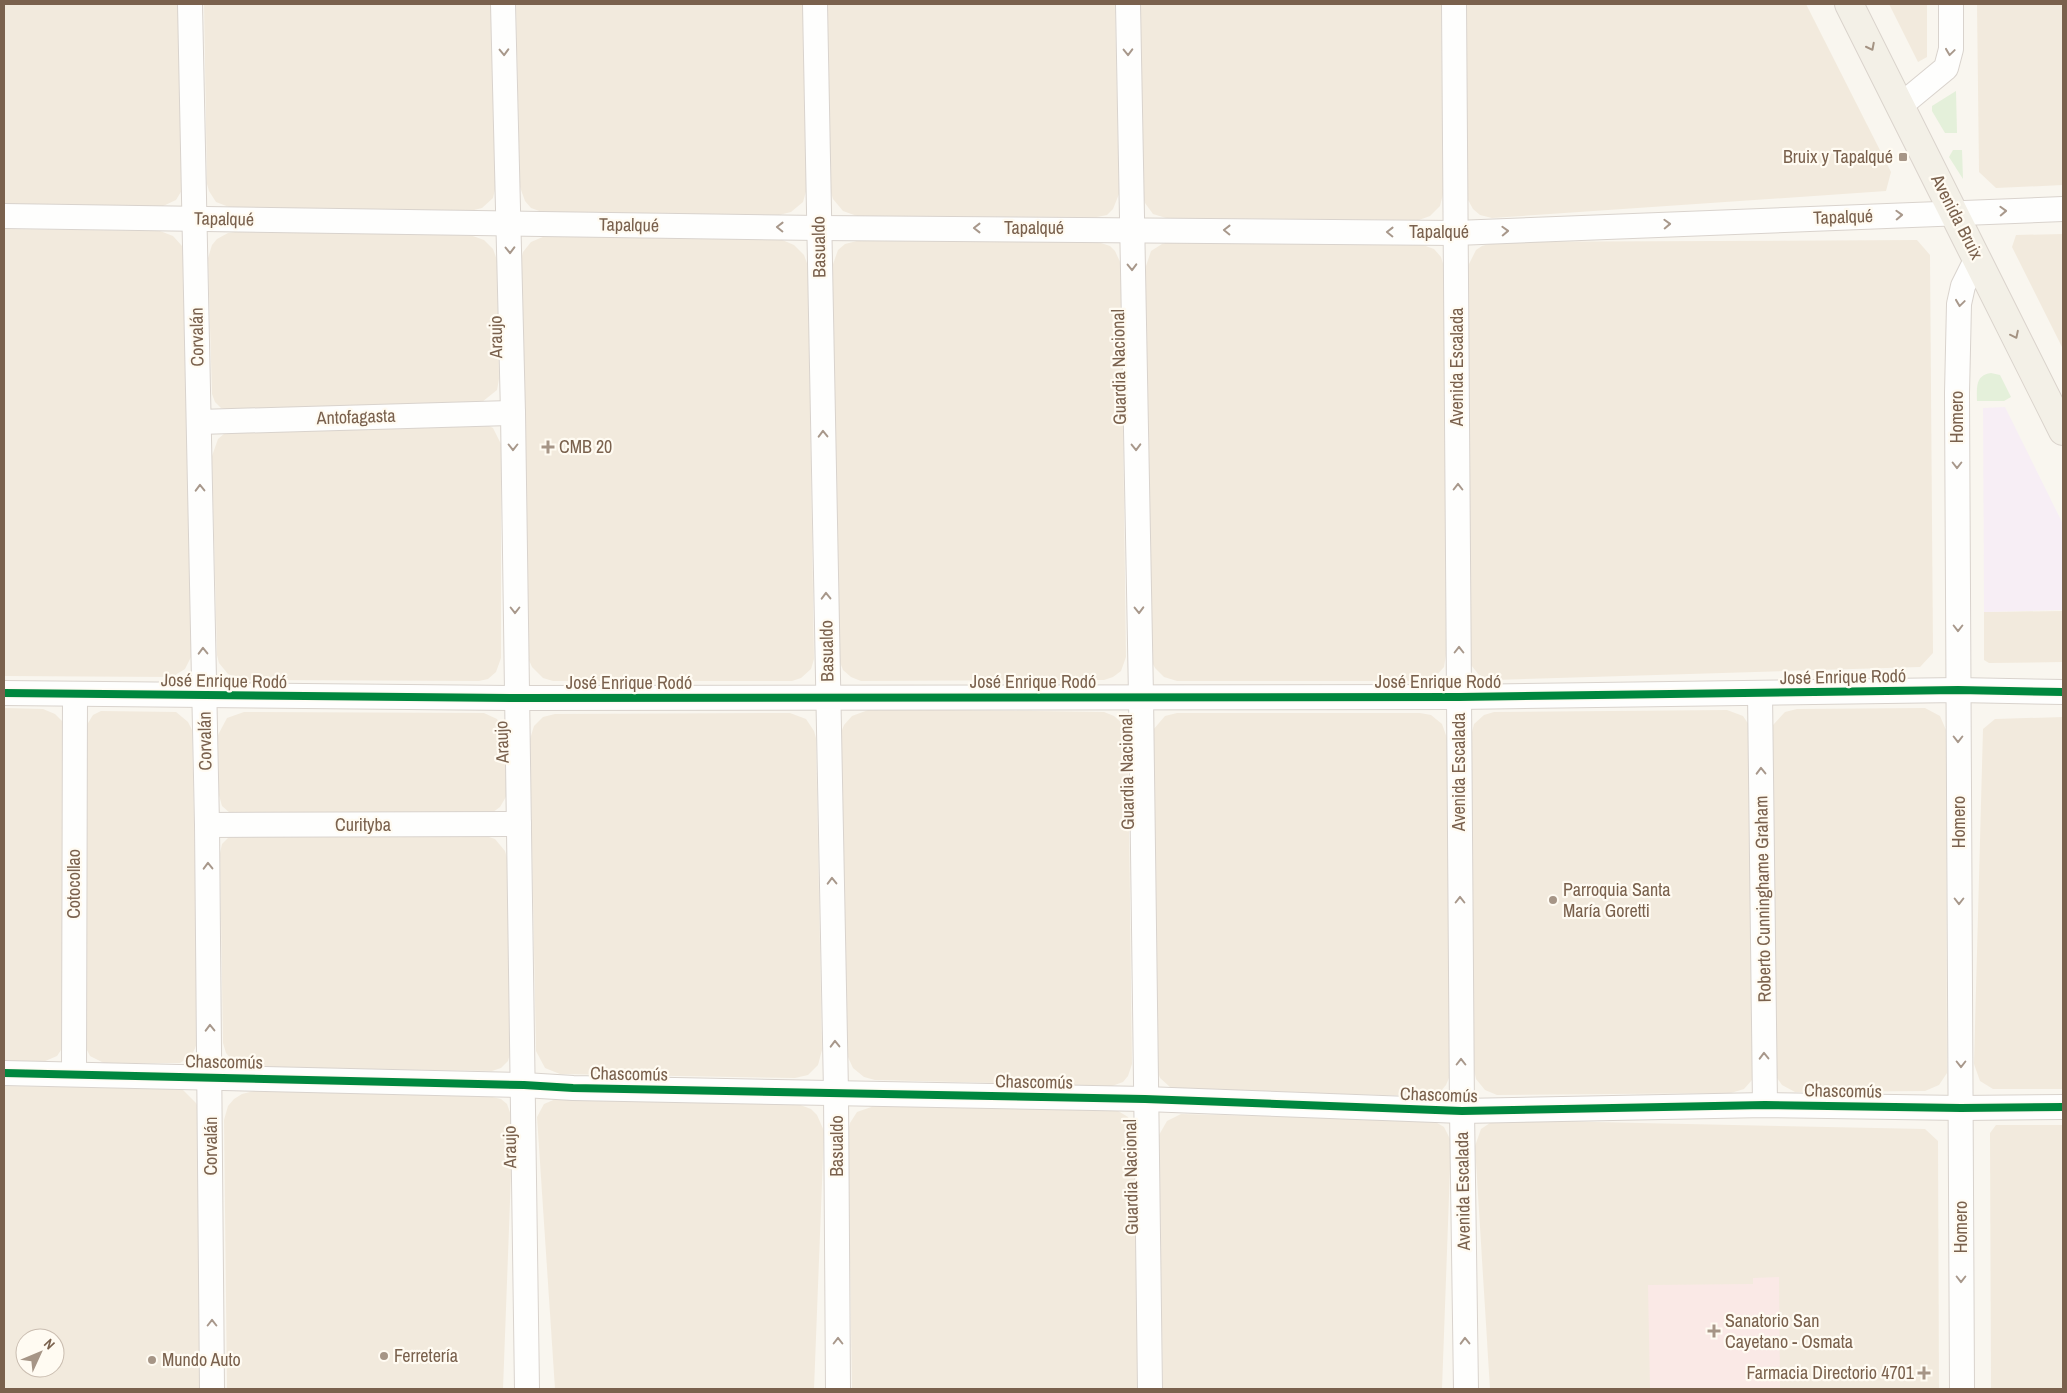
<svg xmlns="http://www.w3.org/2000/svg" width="2067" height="1393" font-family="'Archivo Narrow',sans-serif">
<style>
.residential{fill:#f2eadd;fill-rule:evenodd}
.education{fill:#f7eef5}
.medical{fill:#fae9e6}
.green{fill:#e4f0da}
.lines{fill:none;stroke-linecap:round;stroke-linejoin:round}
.minor-casing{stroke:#d9d3cd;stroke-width:26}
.major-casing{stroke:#dad3cc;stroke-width:30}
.minor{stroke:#fefefd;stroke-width:24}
.major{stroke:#f3f0e7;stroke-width:28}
.cycleway-casing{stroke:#fffbf2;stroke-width:11}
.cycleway{stroke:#00873e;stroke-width:8}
.oneway{stroke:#a49383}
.oneway2{stroke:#a8988b}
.poi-dot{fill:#a69586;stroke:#fffbf2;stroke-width:2}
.labels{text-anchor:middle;stroke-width:4.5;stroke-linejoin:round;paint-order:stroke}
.poi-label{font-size:18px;fill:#7a614d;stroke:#fffbf2;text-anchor:start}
.street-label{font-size:18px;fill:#7a614d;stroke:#fffbf2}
</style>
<rect width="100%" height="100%" fill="#f9f6ef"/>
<g class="residential">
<path d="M 4,4 L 180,4 L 182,190 L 176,200 L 161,207 L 4,205 Z"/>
<path d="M 204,4 L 492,4 L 496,185 L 493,198 L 482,208 L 470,211 L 229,207 L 216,202 L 209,191 L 207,184 Z"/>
<path d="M 516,4 L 803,4 L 807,188 L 803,202 L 791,212 L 779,215 L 545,213 L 531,208 L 525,201 L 520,187 Z"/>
<path d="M 827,4 L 1115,4 L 1119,194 L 1113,209 L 1107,215 L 1097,217 L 857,216 L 843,211 L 833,199 L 830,189 Z"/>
<path d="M 1139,4 L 1441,4 L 1443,194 L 1440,206 L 1430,216 L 1419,220 L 1166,218 L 1153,214 L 1145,203 L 1143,197 Z"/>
<path d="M 1465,4 L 1806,4 L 1891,172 L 1886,191 L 1492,218 L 1480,215 L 1473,209 L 1467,198 Z"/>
<path d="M 1889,4 L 1927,4 L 1927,57 L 1918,62 Z"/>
<path d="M 1977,4 L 2063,4 L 2063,185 L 1996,188 L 1979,172 Z"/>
<path d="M 4,229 L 160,231 L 173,236 L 182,246 L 184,255 L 192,650 L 191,657 L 185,669 L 172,677 L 4,676 Z"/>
<path d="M 235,232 L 470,235 L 484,240 L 493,249 L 497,260 L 499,379 L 497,390 L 482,402 L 230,410 L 221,408 L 215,402 L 212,394 L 208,258 L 212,245 L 217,239 L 228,233 Z"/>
<path d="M 2063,234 L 2063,349 L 2012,247 L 2016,235 Z"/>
<path d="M 545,236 L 780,239 L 794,245 L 804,255 L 808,266 L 814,659 L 811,669 L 801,678 L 792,681 L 553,681 L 543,678 L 532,667 L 528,658 L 521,260 L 523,252 L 531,242 Z"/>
<path d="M 1917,240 L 1930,255 L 1933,653 L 1920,667 L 1494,680 L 1479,675 L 1471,665 L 1469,658 L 1466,270 L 1476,250 L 1482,246 L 1496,242 Z"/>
<path d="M 857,241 L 1098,242 L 1110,246 L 1115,251 L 1121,264 L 1126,657 L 1121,671 L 1113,677 L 1104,680 L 861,681 L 851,677 L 843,670 L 838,657 L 832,267 L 838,250 L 845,244 Z"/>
<path d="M 1169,242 L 1420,244 L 1434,249 L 1441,257 L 1444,267 L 1446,655 L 1444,667 L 1435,677 L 1422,681 L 1177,681 L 1164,677 L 1155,668 L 1152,662 L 1145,269 L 1151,251 L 1162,244 Z"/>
<path d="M 481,422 L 493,428 L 501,444 L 501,658 L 496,672 L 488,679 L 479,681 L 243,680 L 228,674 L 219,663 L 217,655 L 212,456 L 218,439 L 225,433 Z"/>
<path d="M 2063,611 L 2063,662 L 1989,663 L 1984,660 L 1984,612 Z"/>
<path d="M 4,708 L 43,709 L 55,714 L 63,722 L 65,1044 L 57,1056 L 43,1062 L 4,1062 Z"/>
<path d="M 1925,708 L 1940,716 L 1946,730 L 1947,1073 L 1939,1085 L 1925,1091 L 1795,1092 L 1782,1085 L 1775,1075 L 1770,734 L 1773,725 L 1785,712 L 1797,709 Z"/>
<path d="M 871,709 L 1104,712 L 1114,716 L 1124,725 L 1128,736 L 1132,1064 L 1128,1076 L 1123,1082 L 1112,1086 L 875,1080 L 864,1077 L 853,1068 L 847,1055 L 840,735 L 844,725 L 852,716 Z"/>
<path d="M 1727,710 L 1743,716 L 1751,728 L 1755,1071 L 1752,1080 L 1744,1089 L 1731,1093 L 1497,1095 L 1485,1090 L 1476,1079 L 1474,1070 L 1471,736 L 1474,724 L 1484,715 L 1494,712 Z"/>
<path d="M 101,711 L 176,712 L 188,722 L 192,730 L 199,1039 L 192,1055 L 180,1063 L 104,1063 L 90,1056 L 85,1046 L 85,728 L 93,715 Z"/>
<path d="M 244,712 L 484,713 L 497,719 L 506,735 L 507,795 L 500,807 L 489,815 L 230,813 L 222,806 L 219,795 L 218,735 L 227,718 Z"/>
<path d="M 790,713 L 806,719 L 814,731 L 816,738 L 822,1050 L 818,1065 L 808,1075 L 795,1078 L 560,1074 L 545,1068 L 536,1051 L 530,739 L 534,726 L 543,717 L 555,714 Z"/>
<path d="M 1177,713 L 1420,713 L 1431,715 L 1442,724 L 1448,741 L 1451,1073 L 1446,1085 L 1441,1091 L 1427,1096 L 1179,1090 L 1170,1087 L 1160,1078 L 1156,1067 L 1153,730 L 1165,716 Z"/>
<path d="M 2063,717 L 2063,1089 L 1993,1089 L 1980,1081 L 1974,1064 L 1983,729 L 1995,719 Z"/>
<path d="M 230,836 L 486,836 L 495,839 L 505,851 L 508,862 L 511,1051 L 508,1061 L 501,1068 L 492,1071 L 249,1067 L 232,1060 L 226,1053 L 223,1043 L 220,853 L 222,844 Z"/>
<path d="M 4,1086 L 172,1088 L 183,1090 L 196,1103 L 199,1109 L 202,1389 L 4,1389 ZM 25,1338 L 55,1338 L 55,1368 L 25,1368 Z"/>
<path d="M 254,1091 L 488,1096 L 501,1099 L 507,1104 L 513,1121 L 503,1389 L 227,1389 L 224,1120 L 228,1106 L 234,1099 L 242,1094 Z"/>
<path d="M 558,1098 L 795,1103 L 811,1109 L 817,1115 L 824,1131 L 814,1389 L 555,1389 L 537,1117 L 544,1104 Z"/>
<path d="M 877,1105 L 1118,1111 L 1128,1117 L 1135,1131 L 1140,1389 L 852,1389 L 848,1132 L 850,1123 L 857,1112 Z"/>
<path d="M 1181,1114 L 1432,1120 L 1444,1127 L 1451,1141 L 1442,1389 L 1163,1389 L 1159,1135 L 1167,1121 Z"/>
<path d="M 1501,1120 L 1925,1129 L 1938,1141 L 1939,1389 L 1490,1389 L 1475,1146 L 1481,1129 L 1493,1121 Z"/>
<path d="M 1996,1125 L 2063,1125 L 2063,1389 L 1991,1389 L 1990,1133 Z"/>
</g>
<path class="education" d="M 2005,407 L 2063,524 L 2063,610 L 1984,612 L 1983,408 Z"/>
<path class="medical" d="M 1779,1277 L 1780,1389 L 1650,1389 L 1648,1285 L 1753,1284 L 1753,1278 Z"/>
<g class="green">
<path d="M 1956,91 L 1957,133 L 1945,133 L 1932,111 L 1932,106 Z"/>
<path d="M 1953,150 L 1962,150 L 1963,179 L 1949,157 Z"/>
<path d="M 1991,373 L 2000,375 L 2011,397 L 2004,401 L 1977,401 C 1977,388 1975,375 1991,373 Z"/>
</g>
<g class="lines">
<defs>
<g id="minor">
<path d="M 190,4 L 207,825 L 212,1389"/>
<path d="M 503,4 L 513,413 L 527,1389"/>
<path d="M 815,4 L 836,1092 L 838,1389"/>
<path d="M 1128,4 L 1141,696 L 1150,1389"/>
<path d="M 1454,4 L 1462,1111 L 1466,1389"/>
<path d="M 1900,106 L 1946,68 L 1951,49 L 1951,4"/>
<path d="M 4,216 L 819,228 L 1456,233 L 2063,209"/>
<path d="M 199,422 L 513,413"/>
<path d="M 4,693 L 515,698 L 1459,697 L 1958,690 L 2063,692"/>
<path d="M 1760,693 L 1765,1105"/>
<path d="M 207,825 L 519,824"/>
<path d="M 4,1073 L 524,1085 L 573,1088 L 1145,1099 L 1462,1111 L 1765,1105 L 1961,1108 L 2063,1107"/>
<path d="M 74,1074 L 75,694"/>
<path d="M 1962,1389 L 1957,393 L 1959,304 L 1963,286 L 1977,258"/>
</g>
<path id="major" d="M 1849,4 L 2063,431"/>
</defs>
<use href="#minor" class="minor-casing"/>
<use href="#major" class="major-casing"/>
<use href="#minor" class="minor"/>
<use href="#major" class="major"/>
<defs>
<g id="cycleway">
<path d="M 4,693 L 515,698 L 1459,697 L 1958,690 L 2063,692"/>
<path d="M 4,1073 L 524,1085 L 573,1088 L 1145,1099 L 1462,1111 L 1765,1105 L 1961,1108 L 2063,1107"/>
</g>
</defs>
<use href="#cycleway" class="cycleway-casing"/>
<use href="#cycleway" class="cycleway"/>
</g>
<defs><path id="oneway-chevron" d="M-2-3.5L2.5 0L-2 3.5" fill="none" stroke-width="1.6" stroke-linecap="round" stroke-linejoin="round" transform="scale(1.25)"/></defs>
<g class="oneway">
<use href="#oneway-chevron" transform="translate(1871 47) rotate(63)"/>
<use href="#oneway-chevron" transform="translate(2015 335) rotate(64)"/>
</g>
<g class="oneway2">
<use href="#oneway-chevron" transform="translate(504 52) rotate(88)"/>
<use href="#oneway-chevron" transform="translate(1128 52) rotate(89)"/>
<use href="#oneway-chevron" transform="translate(1950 52) rotate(98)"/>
<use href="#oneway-chevron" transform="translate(2003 211) rotate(-2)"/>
<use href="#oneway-chevron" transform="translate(1899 215) rotate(-2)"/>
<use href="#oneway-chevron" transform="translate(1667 224) rotate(-2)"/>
<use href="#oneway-chevron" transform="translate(780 227) rotate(-179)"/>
<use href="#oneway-chevron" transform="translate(977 228) rotate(-180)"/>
<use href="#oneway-chevron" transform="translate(1227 230) rotate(-179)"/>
<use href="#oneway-chevron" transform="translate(1505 231) rotate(-2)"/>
<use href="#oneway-chevron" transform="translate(1390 232) rotate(-179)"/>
<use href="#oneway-chevron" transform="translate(510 250) rotate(89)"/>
<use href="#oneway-chevron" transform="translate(1132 267) rotate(89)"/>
<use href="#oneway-chevron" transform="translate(1960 303) rotate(98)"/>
<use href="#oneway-chevron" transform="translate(823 434) rotate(-91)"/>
<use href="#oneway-chevron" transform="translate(513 447) rotate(90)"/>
<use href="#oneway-chevron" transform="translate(1136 447) rotate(89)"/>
<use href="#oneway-chevron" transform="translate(1957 465) rotate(90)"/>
<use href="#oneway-chevron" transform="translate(1458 487) rotate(-90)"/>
<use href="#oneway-chevron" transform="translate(200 488) rotate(-91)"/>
<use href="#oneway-chevron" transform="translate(826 596) rotate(-91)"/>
<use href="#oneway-chevron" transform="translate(515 610) rotate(90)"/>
<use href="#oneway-chevron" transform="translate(1139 610) rotate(89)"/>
<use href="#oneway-chevron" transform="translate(1958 628) rotate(90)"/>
<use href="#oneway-chevron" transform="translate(1459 650) rotate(-90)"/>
<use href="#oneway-chevron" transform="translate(203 651) rotate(-91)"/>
<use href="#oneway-chevron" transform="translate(1958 739) rotate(90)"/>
<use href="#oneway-chevron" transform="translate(1761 771) rotate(-91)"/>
<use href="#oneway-chevron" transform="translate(208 866) rotate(-91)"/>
<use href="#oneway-chevron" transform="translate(832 881) rotate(-91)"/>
<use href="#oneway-chevron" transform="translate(1460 900) rotate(-90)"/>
<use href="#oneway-chevron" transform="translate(1959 901) rotate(90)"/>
<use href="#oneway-chevron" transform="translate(210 1028) rotate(-91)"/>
<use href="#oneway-chevron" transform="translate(835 1044) rotate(-91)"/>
<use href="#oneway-chevron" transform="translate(1764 1056) rotate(-91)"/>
<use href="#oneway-chevron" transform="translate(1461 1062) rotate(-90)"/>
<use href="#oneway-chevron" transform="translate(1961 1064) rotate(90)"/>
<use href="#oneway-chevron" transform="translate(1961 1279) rotate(90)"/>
<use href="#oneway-chevron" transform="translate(212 1323) rotate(-90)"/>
<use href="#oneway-chevron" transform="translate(838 1341) rotate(-90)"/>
<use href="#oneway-chevron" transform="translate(1465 1341) rotate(-91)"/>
</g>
<g class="poi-dot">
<rect x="1898" y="152" width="10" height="10" rx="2.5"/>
<path d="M545.5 439.5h5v5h5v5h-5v5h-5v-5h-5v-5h5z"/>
<circle cx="1553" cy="900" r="5"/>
<path d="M1711.5 1323.5h5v5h5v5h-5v5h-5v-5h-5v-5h5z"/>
<circle cx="384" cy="1356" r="5"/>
<circle cx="152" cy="1360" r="5"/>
<path d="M1921.5 1365.5h5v5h5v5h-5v5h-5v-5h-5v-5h5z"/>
</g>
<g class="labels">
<g class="poi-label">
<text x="1893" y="163" text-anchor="end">Bruix y Tapalqué</text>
<text x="559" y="453">CMB 20</text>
<text x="1563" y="896">Parroquia Santa<tspan x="1563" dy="21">María Goretti</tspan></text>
<text x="1725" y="1327">Sanatorio San<tspan x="1725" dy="21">Cayetano - Osmata</tspan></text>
<text x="394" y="1362">Ferretería</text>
<text x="162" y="1366">Mundo Auto</text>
<text x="1914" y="1379" text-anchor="end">Farmacia Directorio 4701</text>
</g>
<g class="street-label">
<text transform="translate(1843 217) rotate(-2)" y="6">Tapalqué</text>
<text transform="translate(1957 217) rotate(63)" y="6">Avenida Bruix</text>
<text transform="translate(224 219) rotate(1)" y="6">Tapalqué</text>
<text transform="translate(629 225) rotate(1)" y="6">Tapalqué</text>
<text x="1034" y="234">Tapalqué</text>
<text x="1439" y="238">Tapalqué</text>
<text transform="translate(819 247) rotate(-91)" y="6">Basualdo</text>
<text transform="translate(197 337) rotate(-91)" y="6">Corvalán</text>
<text transform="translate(496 337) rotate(-91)" y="6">Araujo</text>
<text transform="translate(1119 367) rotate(-91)" y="6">Guardia Nacional</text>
<text transform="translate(1457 367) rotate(-90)" y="6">Avenida Escalada</text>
<text transform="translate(356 417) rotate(-2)" y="6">Antofagasta</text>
<text transform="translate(1957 417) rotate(-90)" y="6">Homero</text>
<text transform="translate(827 651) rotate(-91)" y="6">Basualdo</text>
<text transform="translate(1843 677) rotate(-1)" y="6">José Enrique Rodó</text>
<text transform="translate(224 681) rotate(1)" y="6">José Enrique Rodó</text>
<text x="1033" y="688">José Enrique Rodó</text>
<text x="1438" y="688">José Enrique Rodó</text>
<text x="629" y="689">José Enrique Rodó</text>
<text transform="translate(205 741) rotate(-91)" y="6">Corvalán</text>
<text transform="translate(502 742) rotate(-92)" y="6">Araujo</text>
<text transform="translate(1127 772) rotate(-91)" y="6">Guardia Nacional</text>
<text transform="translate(1459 772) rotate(-90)" y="6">Avenida Escalada</text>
<text transform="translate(1959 822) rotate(-90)" y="6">Homero</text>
<text x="363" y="831">Curityba</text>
<text transform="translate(74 884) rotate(-90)" y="6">Cotocollao</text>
<text transform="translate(1763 899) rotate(-91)" y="6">Roberto Cunninghame Graham</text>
<text transform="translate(224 1062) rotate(1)" y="6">Chascomús</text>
<text transform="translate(629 1074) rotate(1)" y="6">Chascomús</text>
<text transform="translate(1034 1082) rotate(1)" y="6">Chascomús</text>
<text transform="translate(1843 1091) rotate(1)" y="6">Chascomús</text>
<text transform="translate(1439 1095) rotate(2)" y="6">Chascomús</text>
<text transform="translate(211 1146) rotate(-90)" y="6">Corvalán</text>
<text transform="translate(837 1146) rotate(-90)" y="6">Basualdo</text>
<text transform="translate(510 1147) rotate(-91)" y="6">Araujo</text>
<text transform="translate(1131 1177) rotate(-91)" y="6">Guardia Nacional</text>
<text transform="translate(1463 1191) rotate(-91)" y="6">Avenida Escalada</text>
<text transform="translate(1961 1227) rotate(-90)" y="6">Homero</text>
</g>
</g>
<rect width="2067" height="1393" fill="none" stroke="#7a614d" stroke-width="10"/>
<g transform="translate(40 1353) rotate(46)"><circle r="24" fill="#fffbf2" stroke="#cabdb0"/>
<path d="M0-4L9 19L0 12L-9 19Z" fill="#a69586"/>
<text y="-8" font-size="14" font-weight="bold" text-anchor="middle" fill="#7a614d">N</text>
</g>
</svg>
